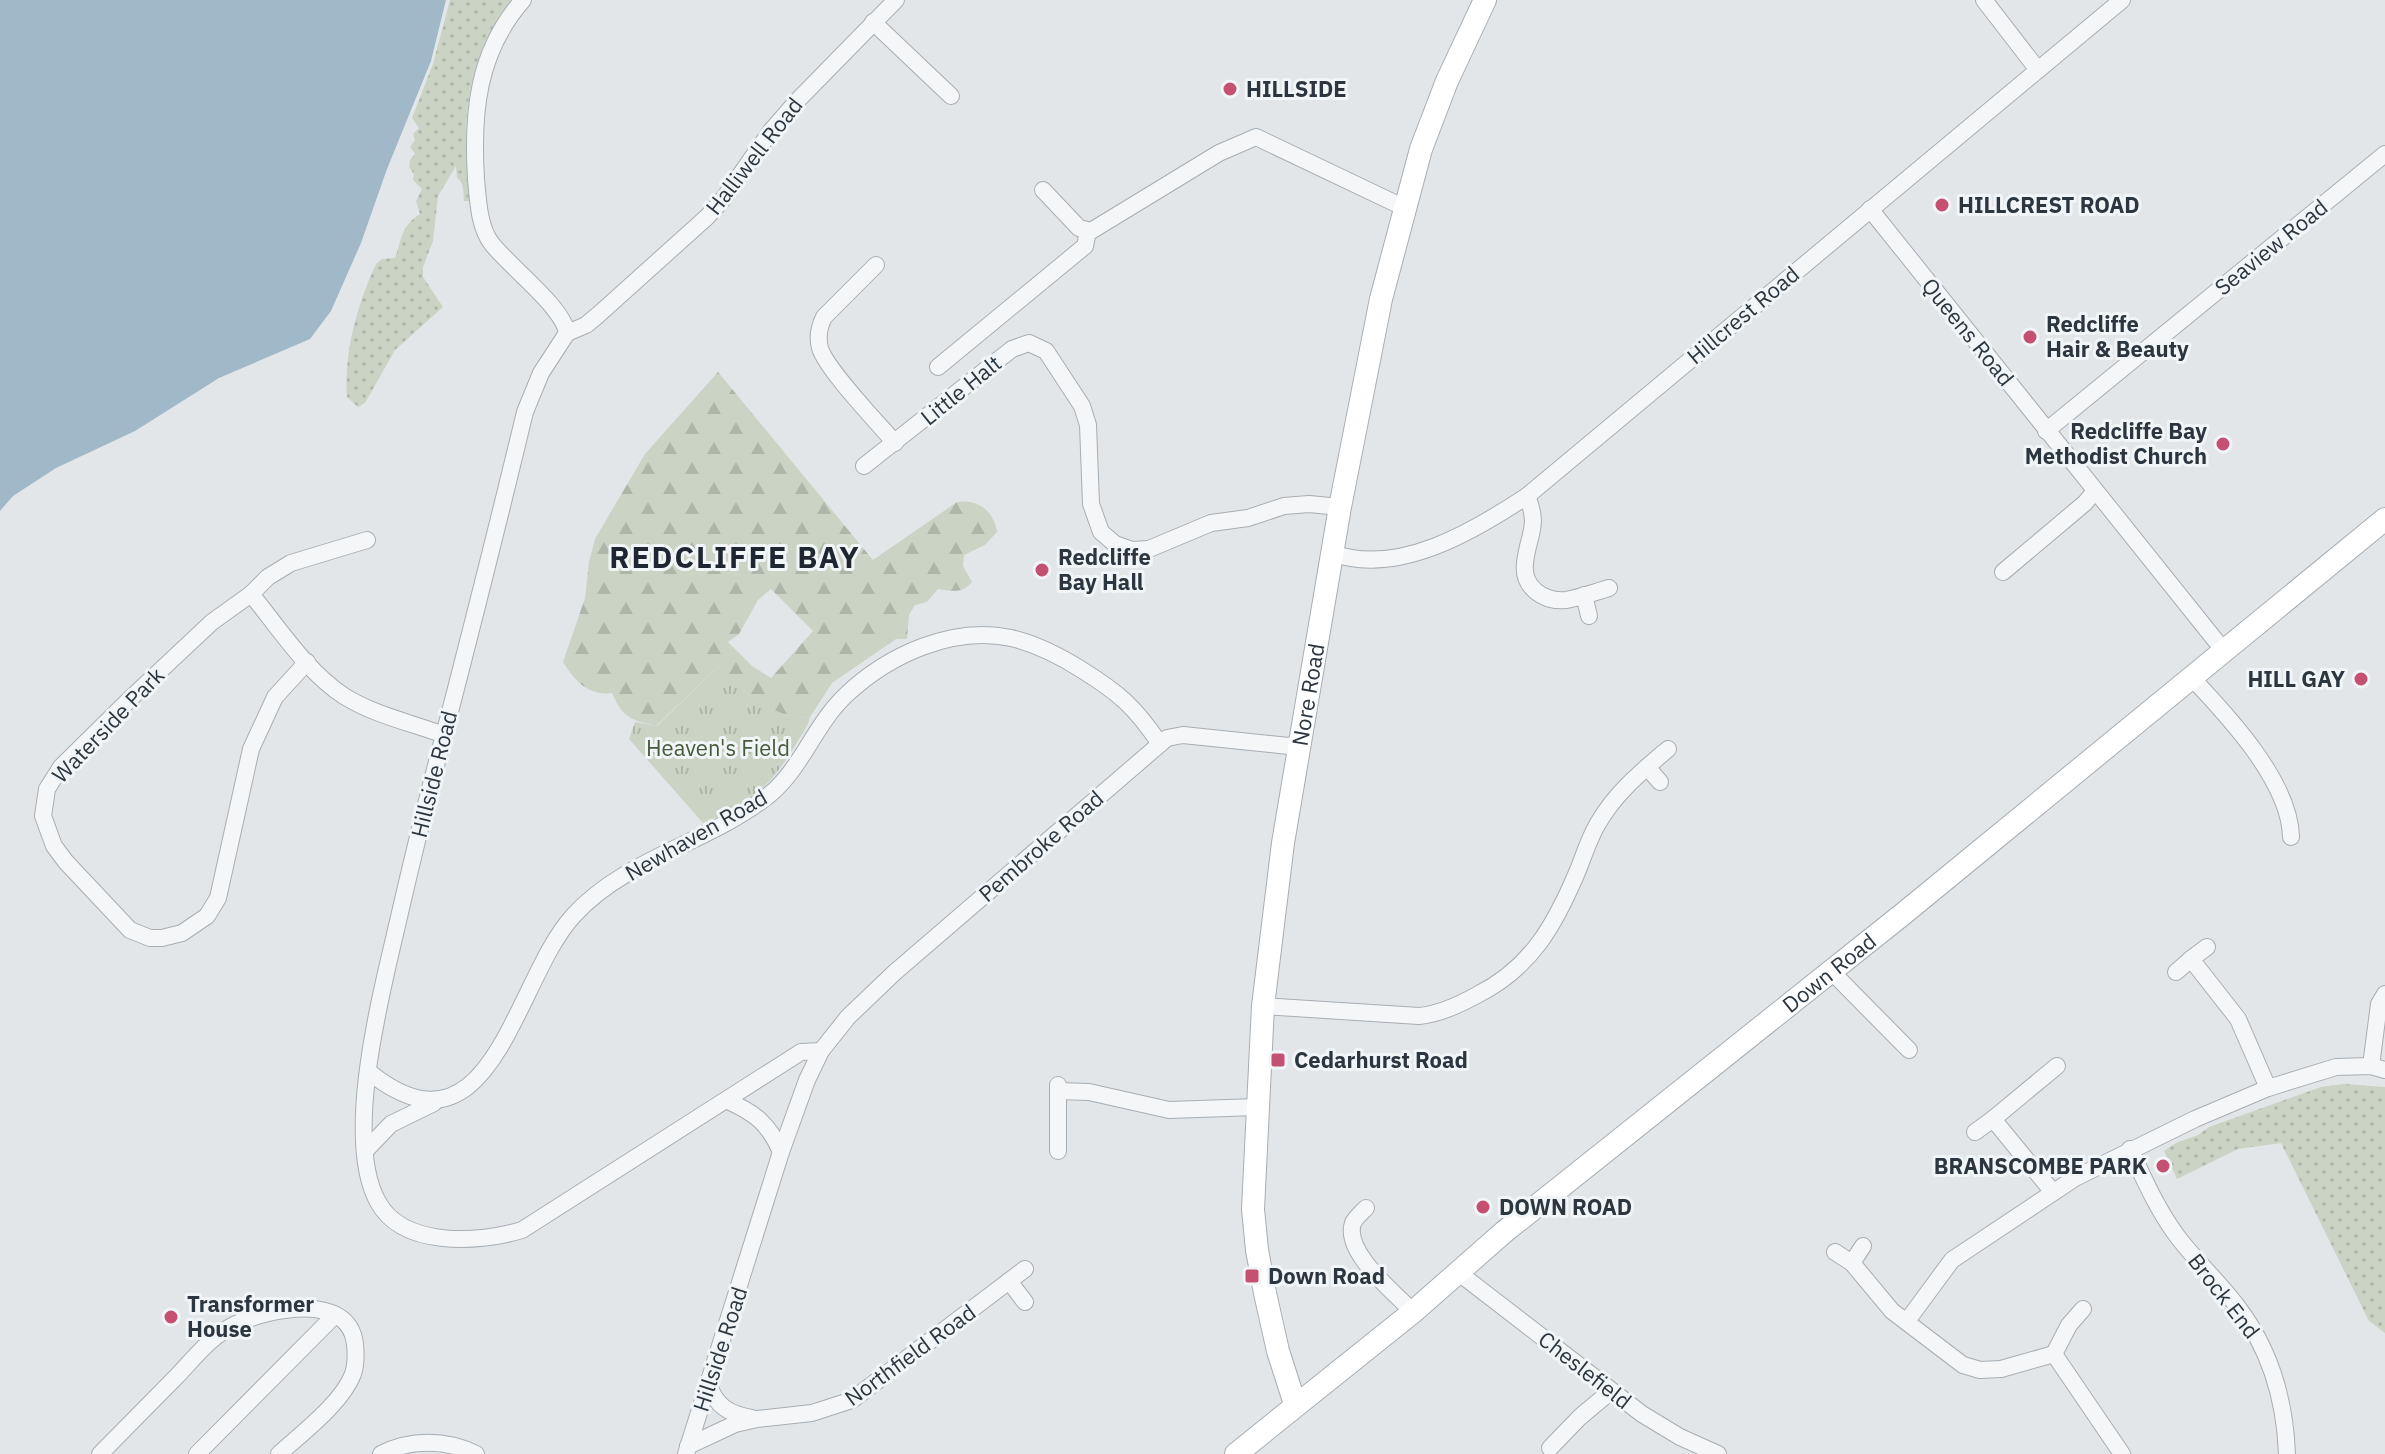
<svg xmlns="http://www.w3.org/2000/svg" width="2385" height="1454" font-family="'IBM Plex Sans',sans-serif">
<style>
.grass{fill:url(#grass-dots)}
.forest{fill:url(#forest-firs);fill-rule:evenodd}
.park{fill:url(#park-tufts)}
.water{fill:#a0b8c7}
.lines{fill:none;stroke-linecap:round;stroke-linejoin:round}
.street-casing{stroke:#a7aeb3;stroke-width:18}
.secondary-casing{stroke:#a7aeb3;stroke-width:24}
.street{stroke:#f5f6f8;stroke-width:16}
.secondary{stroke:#fff;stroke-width:22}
.poi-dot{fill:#c45172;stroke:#f2f5f7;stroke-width:3}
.labels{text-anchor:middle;stroke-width:6;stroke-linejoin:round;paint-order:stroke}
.poi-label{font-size:22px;font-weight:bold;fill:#2b3640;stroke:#f2f5f7;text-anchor:start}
.street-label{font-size:22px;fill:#2b3640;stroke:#f2f5f7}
.park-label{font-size:22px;fill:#445b3a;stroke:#f2f5f7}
.district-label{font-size:30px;font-weight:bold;letter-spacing:2px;fill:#1e2731;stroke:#f2f5f7}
</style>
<defs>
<pattern id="grass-dots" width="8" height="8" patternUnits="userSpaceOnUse" patternTransform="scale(2)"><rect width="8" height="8" fill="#cad3c4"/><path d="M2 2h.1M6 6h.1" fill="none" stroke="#aeb6a9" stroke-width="1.8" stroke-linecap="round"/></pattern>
<pattern id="forest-firs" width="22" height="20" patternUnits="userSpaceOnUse" patternTransform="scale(2)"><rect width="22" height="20" fill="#cad3c4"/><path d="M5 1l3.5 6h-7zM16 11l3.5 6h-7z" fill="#aeb6a9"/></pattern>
<pattern id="park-tufts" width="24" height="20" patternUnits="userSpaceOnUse" patternTransform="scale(2)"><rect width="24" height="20" fill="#cad3c4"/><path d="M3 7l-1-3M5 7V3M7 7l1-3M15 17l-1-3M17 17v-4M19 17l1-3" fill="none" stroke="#aeb6a9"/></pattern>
</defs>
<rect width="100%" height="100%" fill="#e2e6e9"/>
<g class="grass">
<path d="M 450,0 L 512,0 C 462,67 463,120 469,201 L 464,201 C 463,192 465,184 457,178 L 456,166 L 438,196 L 433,241 L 423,267 L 423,277 L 443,307 L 395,350 L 365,403 L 358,407 L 347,397 C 344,352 357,305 376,264 L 382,259 L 395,258 C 402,239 401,226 420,214 L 416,201 L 422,189 L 413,180 L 414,174 L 409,167 L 410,160 L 415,154 L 410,147 L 415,140 L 413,134 L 419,128 L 412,118 L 433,64 Z"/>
<path d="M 2344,1084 L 2385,1087 L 2385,1333 L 2369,1321 L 2281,1143 L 2238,1149 L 2177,1179 L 2164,1151 L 2176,1143 L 2198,1135 L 2209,1127 L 2321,1087 Z"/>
</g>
<path class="forest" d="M 718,372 L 873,560 L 957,502 C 978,499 994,511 997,532 L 985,545 L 964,555 L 963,566 L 972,582 C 962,594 952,591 938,589 L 927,602 L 915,605 L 909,615 L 907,639 L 896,639 L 832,683 L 810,717 C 772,720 743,691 719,666 L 656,726 C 631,719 624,720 612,693 C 588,696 575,681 563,662 L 585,598 L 589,562 L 595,539 L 645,454 ZM 771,589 L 813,631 L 771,678 L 752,666 L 728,642 L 739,634 L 758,600 Z"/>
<path class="park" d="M 719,666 C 743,690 772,720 810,717 C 808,727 801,735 796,744 C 772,785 748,806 703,823 L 629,739 L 635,722 L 657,726 Z"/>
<path class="water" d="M 0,0 L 446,0 L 431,61 L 387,169 L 361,243 L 331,311 L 310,339 L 219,378 L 135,431 L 56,468 L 13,496 L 0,511 Z"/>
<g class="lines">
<defs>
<g id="street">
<path d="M 523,0 C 477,52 472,114 476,179 C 478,200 479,228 492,244 C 510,267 563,307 567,333 L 541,373 L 525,412 C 499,520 472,627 444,735 C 428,795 413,856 399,917 C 383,987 342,1137 378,1202 C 403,1248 479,1243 522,1230 L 801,1052 L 821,1051"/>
<path d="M 1984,0 L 2038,70"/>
<path d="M 873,22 L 951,96"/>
<path d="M 1043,190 L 1079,228 L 1091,231 L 1219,153 L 1256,137 L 1405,208"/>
<path d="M 1870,209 L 2224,651"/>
<path d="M 876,265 L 824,317 C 819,327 817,337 820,348 C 826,369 878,423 895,443"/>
<path d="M 567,333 L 586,325 L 598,315 L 707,217 L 724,198 L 771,131 L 798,100 L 896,0"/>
<path d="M 938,367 L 1085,246 L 1088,231"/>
<path d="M 2046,431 L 2385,154"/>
<path d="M 864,466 L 1012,349 L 1029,343 L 1046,351 L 1082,406 L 1088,425 L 1091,504 L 1101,532 L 1115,544 L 1132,550 L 1149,549 L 1211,523 L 1248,518 L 1284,506 L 1309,504 L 1340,507"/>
<path d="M 1527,496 C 1540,527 1528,534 1525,563 C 1522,587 1543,602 1566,600 C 1580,598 1595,592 1609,588"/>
<path d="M 1332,553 C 1398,577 1474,531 1527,496 L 2122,0"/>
<path d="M 2003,572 L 2085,503 L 2095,491"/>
<path d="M 251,594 C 279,628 307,672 344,696 C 374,715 412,723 444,735"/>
<path d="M 1584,595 L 1589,616"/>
<path d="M 307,662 L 275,697 L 251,749 L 218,898 L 207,916 L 182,933 L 162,938 L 150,938 L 130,930 L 66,862 L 54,846 L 43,816 L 47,789 L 61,767 L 131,698 L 212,622 L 251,594 L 268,577 L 291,563 L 367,540"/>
<path d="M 2192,678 C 2228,716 2290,782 2291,837"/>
<path d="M 1647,767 L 1660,782"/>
<path d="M 2191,959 L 2207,947"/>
<path d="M 1831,971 L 1909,1050"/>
<path d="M 2176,972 L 2191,959 L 2238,1019 L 2268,1088"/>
<path d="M 1263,1006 L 1419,1016 C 1440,1014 1459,1005 1477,995 C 1531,968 1555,925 1578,870 C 1584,855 1589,839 1597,825 C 1615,793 1641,772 1668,749"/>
<path d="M 2371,1066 L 2379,1004 L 2385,994"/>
<path d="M 369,1072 C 492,1171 514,979 574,915 C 626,858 711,842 769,795 C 802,768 815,724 846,695 C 887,656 952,625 1011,638 C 1037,644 1060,656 1082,670 C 1119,693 1135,707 1160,744"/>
<path d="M 1058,1085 L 1058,1151"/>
<path d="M 1058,1091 L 1089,1092 L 1169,1110 L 1257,1107"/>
<path d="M 728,1101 C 755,1113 769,1124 781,1152"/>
<path d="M 1975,1132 L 1993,1119"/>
<path d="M 2130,1149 C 2144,1179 2157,1209 2177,1236 C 2195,1260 2218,1281 2237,1306 C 2270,1349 2285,1400 2287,1454"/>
<path d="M 365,1151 L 391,1124 L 434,1103"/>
<path d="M 2052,1191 L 1993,1119 L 2057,1066"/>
<path d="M 1366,1208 C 1362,1212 1355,1218 1353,1223 C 1343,1252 1395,1293 1413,1312"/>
<path d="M 1835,1252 L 1852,1263 L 1892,1311 L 1963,1365 L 1980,1370 L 2001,1369 L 2054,1354 L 2122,1454"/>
<path d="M 1852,1263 L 1863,1246"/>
<path d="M 1459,1273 L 1642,1414 L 1680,1437 L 1718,1454"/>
<path d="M 1009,1281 L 1025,1302"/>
<path d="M 1907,1321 L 1952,1260 L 2075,1178 L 2195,1119 L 2268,1088 L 2336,1067 L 2371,1066 L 2385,1070"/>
<path d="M 2054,1354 L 2069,1325 L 2083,1309"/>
<path d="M 709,1385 C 716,1407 730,1414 752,1418"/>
<path d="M 688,1446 L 735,1424 L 757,1419 L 812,1413 L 852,1400 L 1025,1269"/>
<path d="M 1550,1448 L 1580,1417 L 1611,1391"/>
<path d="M 100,1454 C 126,1428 151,1402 177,1376 C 195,1357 212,1335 236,1324 C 268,1309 349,1291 355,1344 C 356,1354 356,1365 353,1374 C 342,1403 302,1433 279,1454"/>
<path d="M 197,1454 L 335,1315"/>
<path d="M 381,1454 C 410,1439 446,1439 476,1454"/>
<path d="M 686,1454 L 781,1152 L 807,1080 L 821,1051 L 848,1017 L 894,973 L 1167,738 L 1183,735 L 1289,746 L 1300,743"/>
</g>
<g id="secondary">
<path id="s1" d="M 1295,1404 L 1278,1351 L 1265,1293 L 1257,1250 L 1253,1209 L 1263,1006 L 1283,843 L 1340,507 L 1381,299 L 1421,149 L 1447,81 L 1485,0"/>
<path id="s2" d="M 1236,1454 L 1413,1312 L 1504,1232 L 1903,914 L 2385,519"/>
</g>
</defs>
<use href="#street" class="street-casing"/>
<use href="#secondary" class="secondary-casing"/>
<use href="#street" class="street"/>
<use href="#secondary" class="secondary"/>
</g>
<g class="poi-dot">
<circle cx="1230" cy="89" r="8"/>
<circle cx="1942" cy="205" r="8"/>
<circle cx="2030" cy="337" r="8"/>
<circle cx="2223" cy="444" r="8"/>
<circle cx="1042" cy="570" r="8"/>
<circle cx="2361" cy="679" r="8"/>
<rect x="1270" y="1052" width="16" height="16" rx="4"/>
<circle cx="2163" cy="1166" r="8"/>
<circle cx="1483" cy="1207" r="8"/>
<rect x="1244" y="1268" width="16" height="16" rx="4"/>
<circle cx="171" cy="1317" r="8"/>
</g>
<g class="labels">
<g class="poi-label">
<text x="1246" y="97">HILLSIDE</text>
<text x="1958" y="213">HILLCREST ROAD</text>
<text x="2046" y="332">Redcliffe<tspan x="2046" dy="25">Hair &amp; Beauty</tspan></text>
<text x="2207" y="439" text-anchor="end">Redcliffe Bay<tspan x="2207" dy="25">Methodist Church</tspan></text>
<text x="1058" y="565">Redcliffe<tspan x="1058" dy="25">Bay Hall</tspan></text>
<text x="2345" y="687" text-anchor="end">HILL GAY</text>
<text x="1294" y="1068">Cedarhurst Road</text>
<text x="2147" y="1174" text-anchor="end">BRANSCOMBE PARK</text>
<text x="1499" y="1215">DOWN ROAD</text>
<text x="1268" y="1284">Down Road</text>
<text x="187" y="1312">Transformer<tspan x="187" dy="25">House</tspan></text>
</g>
<g class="street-label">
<text transform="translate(754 156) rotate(-52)" y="8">Halliwell Road</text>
<text transform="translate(2271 247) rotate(-39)" y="8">Seaview Road</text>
<text transform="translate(1743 315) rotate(-40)" y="8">Hillcrest Road</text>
<text transform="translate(1968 332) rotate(51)" y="8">Queens Road</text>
<text transform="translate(961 390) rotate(-39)" y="8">Little Halt</text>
<text dy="8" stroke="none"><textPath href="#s1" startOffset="718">Nore Road</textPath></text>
<text transform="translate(108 725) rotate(-46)" y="8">Waterside Park</text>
<text transform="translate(434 774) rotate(-76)" y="8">Hillside Road</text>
<text transform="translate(696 835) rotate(-30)" y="8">Newhaven Road</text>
<text transform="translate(1041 846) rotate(-41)" y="8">Pembroke Road</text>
<text dy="8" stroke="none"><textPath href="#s2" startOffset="764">Down Road</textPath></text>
<text transform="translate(2224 1296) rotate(52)" y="8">Brock End</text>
<text transform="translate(720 1349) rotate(-72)" y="8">Hillside Road</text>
<text transform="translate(910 1355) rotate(-36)" y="8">Northfield Road</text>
<text transform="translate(1585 1370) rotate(38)" y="8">Cheslefield</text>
</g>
<g class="park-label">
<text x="718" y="756">Heaven's Field</text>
</g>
<g class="district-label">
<text x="735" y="568">REDCLIFFE BAY</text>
</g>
</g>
</svg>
